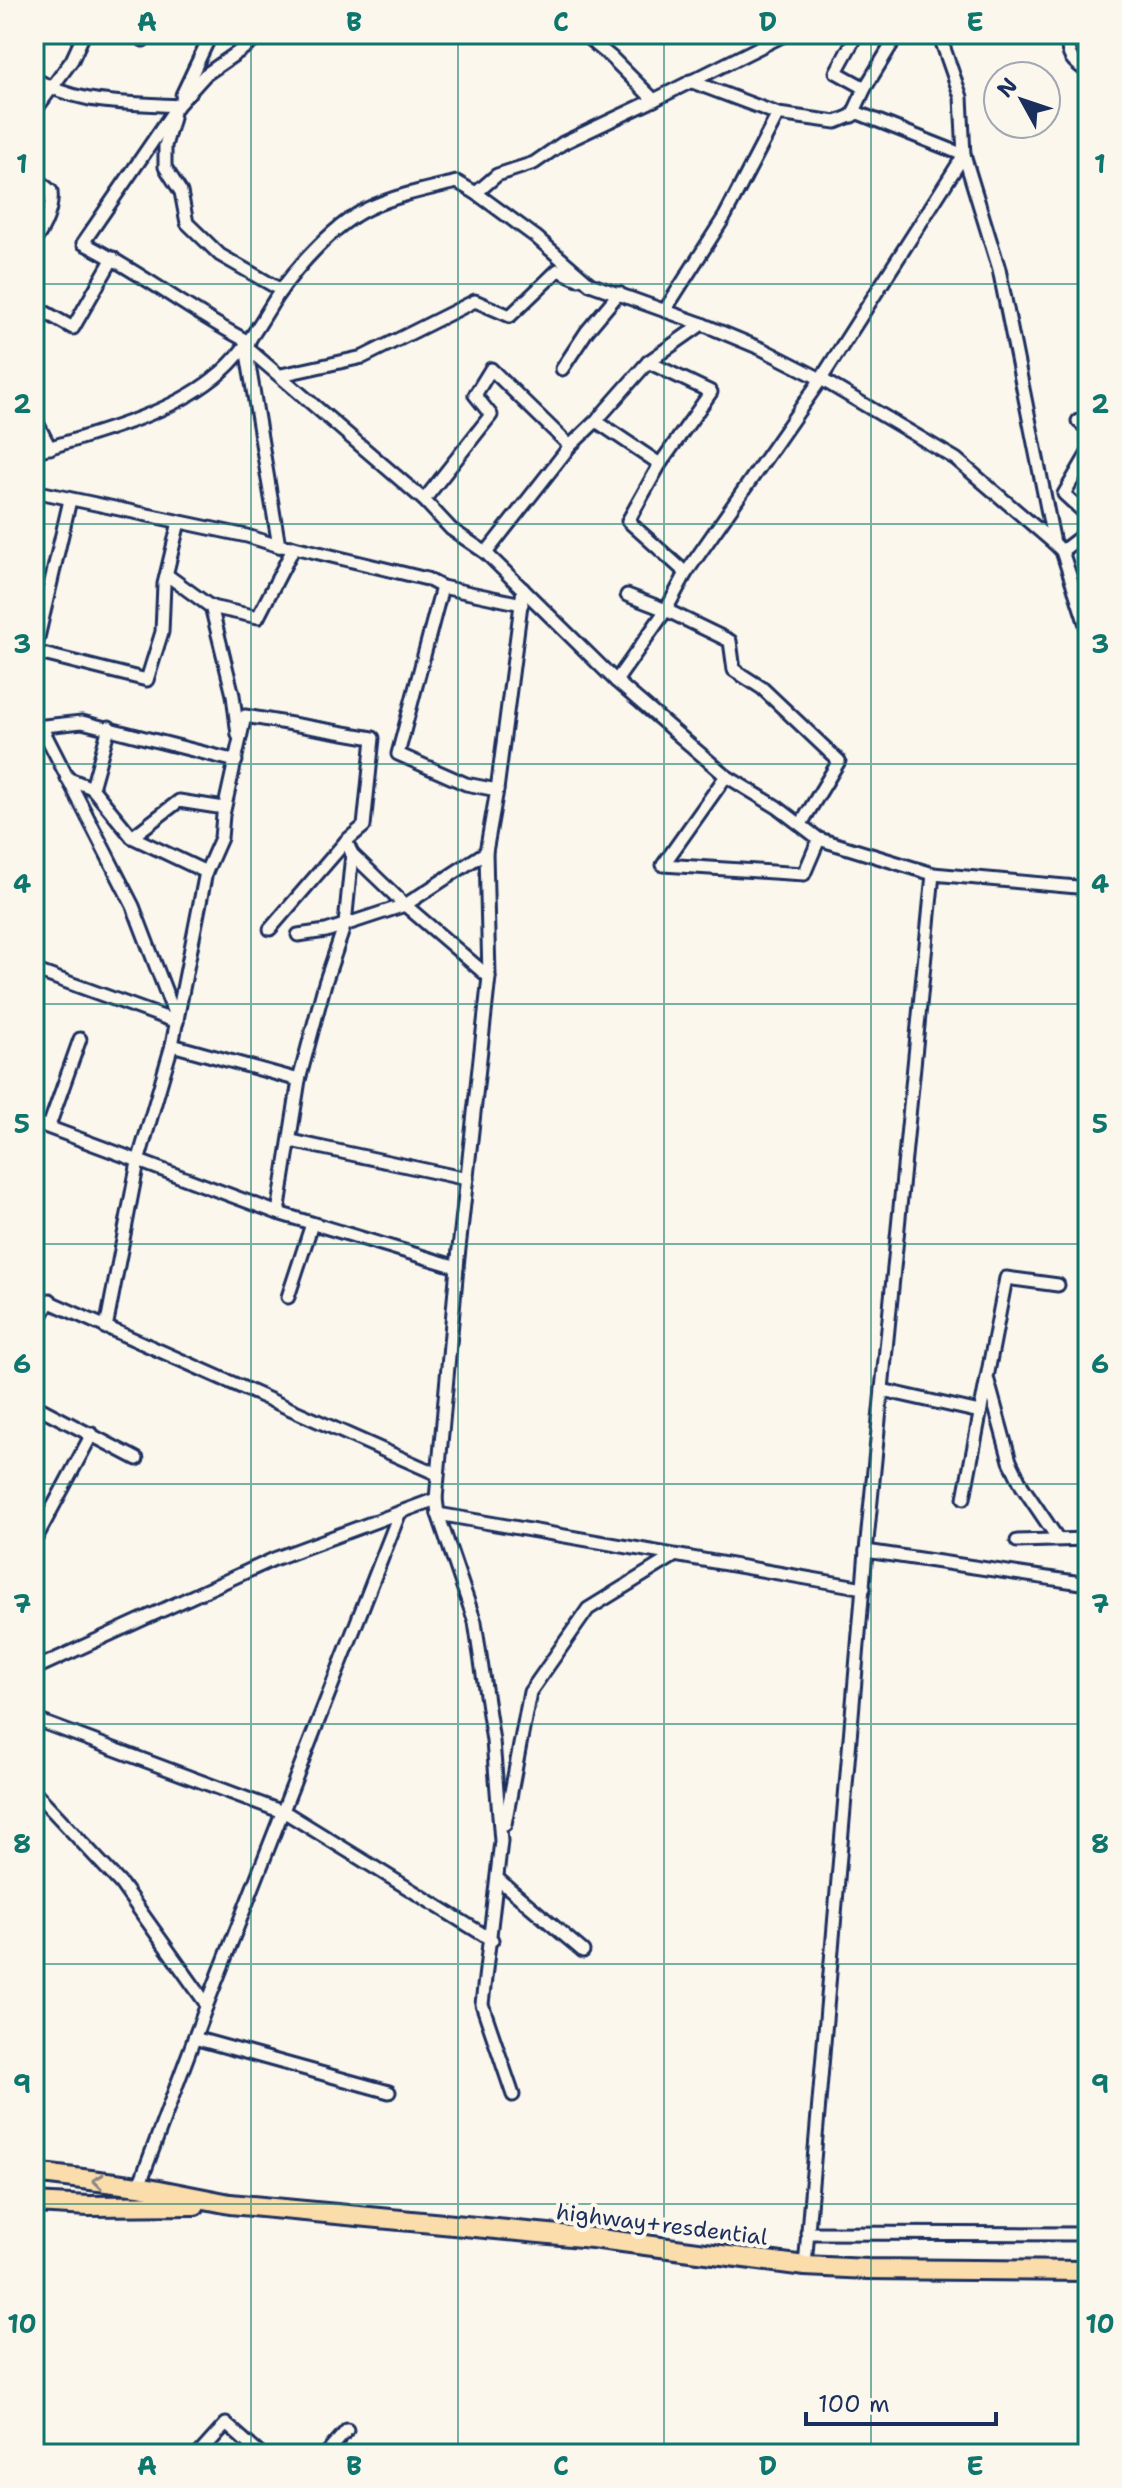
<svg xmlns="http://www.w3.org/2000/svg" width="1122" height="2488" font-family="'Shantell Sans',sans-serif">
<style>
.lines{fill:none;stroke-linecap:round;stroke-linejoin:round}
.minor-casing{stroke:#1b2f5e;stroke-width:17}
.trunk-casing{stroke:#1b2f5e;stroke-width:24}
.minor{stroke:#fbf7ec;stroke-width:11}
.trunk{stroke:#faddab;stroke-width:18}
.oneway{stroke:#8a8684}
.grid{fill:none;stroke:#0f766e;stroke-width:2;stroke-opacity:0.55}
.labels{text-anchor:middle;stroke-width:8;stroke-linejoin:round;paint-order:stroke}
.street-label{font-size:22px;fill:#1b2f5e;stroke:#fbf7ec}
.neatline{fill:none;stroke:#0f766e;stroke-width:3}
.grid-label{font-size:26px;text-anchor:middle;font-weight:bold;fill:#0f766e}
</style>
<rect width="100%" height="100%" fill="#fbf7ec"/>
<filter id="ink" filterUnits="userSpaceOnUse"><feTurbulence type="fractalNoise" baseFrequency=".0125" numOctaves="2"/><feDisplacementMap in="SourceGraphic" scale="16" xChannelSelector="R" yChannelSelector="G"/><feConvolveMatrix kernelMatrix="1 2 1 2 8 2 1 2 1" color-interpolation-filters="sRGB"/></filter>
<g filter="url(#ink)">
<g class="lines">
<defs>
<g id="minor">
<path d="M 583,34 L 611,57 L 654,100"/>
<path d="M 847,34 L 853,41 L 836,72 L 865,88"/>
<path d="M 939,34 L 961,97 L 964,155 L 999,269 L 1054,543 L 1062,551 L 1088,631"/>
<path d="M 143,40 L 144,34"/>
<path d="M 1068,47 C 1069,60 1078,65 1088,72"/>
<path d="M 34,78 C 77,106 128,102 177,106"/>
<path d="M 690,81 L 778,114 L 836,122 L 858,113 L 964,155"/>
<path d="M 182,95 L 211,34"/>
<path d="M 34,112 L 72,60 L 84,34"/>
<path d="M 852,116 L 865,88 L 898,34"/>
<path d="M 173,118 L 165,146 L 165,167 L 181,192 L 187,223 L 220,255 L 281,290"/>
<path d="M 34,177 L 51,191 C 53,207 45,228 34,241"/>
<path d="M 476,193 L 536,237 L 590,284 L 702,324 L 762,349 L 821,379 L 956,459 L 1054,543"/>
<path d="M 34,306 L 73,328 L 113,258"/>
<path d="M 665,310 L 725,216 L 778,114"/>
<path d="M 249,342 C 190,312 142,272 83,243 L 177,106 L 205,75 L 264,34"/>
<path d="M 246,347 L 424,500 L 451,529 L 486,553 L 616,681 L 726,776 L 777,807 L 819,839 L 933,874"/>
<path d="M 246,347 L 279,546"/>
<path d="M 648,362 L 711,392 L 660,464 L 628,521 L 686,573"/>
<path d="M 562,369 L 587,331 L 619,293"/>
<path d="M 281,375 L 363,357 L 475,301 L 510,316 L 558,270 L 578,279"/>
<path d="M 34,417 L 50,448"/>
<path d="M 596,421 L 660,464"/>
<path d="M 1078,421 L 1088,429"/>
<path d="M 34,452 C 91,435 168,415 214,378 C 243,356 258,326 277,296 C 297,266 336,223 369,208 C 397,195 428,189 457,182 L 476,193 L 497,175 L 534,163 L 563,143 L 654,100 L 786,34"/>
<path d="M 1088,453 L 1064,494 L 1088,516"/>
<path d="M 34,491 L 247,536 L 279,546 L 294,547 L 427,579 L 442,587 L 522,604"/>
<path d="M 424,500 L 491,415 L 475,395 L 491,369 L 570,446"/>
<path d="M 1062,551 L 1088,531"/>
<path d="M 486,553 L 570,446 L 596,421 L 648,362 L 702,324"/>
<path d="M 167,575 L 211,607 L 258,617 L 294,547"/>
<path d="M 442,587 L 398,754 L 466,784 L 497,790"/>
<path d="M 627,595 L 666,610 L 730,641 L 734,670 L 762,688 L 839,761 L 801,824"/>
<path d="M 211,606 L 233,695 L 238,735"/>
<path d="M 35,652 L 147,680 L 162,632 L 164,584 L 179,522"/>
<path d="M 34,655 L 70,500"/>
<path d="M 616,681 L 666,610 L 686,573 L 821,379 L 964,155"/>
<path d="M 41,726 L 133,906 L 177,1021"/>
<path d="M 35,727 L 82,722 L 236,761"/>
<path d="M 726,776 L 663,865 L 804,874 L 819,839"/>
<path d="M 67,778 L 92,788 L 132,837 L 206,872"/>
<path d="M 92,788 L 109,727"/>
<path d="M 132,837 L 179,801 L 224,808"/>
<path d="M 352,854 L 405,905 L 489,977"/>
<path d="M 270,929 L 346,841"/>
<path d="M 298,935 L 326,931 L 405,905 L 486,852"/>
<path d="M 34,970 L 177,1022"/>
<path d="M 172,1045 L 299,1080"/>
<path d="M 34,1122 L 278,1213 L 457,1267"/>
<path d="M 49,1126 L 80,1039"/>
<path d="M 291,1141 L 467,1179"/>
<path d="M 34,1295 L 437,1474"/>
<path d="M 288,1297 L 312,1224"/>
<path d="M 106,1328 L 138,1162 L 172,1045 L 206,872 L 221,838 L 223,815 L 245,716 L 373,738 L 364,826 L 346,841 L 352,854 L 345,924 L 325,983 L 299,1080 L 278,1213"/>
<path d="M 34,1329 L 50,1300"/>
<path d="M 988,1381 L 1010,1461 L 1022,1486 L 1058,1539"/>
<path d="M 882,1390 L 980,1412"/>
<path d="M 34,1405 L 137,1459"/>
<path d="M 964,1498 L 1006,1278 L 1058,1285"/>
<path d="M 438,1514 L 864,1588"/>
<path d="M 1017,1541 L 1088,1539"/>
<path d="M 34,1542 L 92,1434"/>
<path d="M 866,1551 L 1088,1584"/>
<path d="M 34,1669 L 274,1559 L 436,1499"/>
<path d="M 34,1719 L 288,1814 L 492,1940"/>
<path d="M 34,1791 L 121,1884 L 205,2002 L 206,2007 L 139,2186"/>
<path d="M 505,1824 L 530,1692 L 588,1609 L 674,1556"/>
<path d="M 499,1880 L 583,1951"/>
<path d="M 206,2007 L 400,1512"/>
<path d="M 194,2038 L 389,2092"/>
<path d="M 513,2095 L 482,2004 L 501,1841 L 493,1741 L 475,1622 L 438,1514 L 436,1499 L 457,1267 L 489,977 L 486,852 L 497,790 L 523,589"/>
<path d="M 807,2233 L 1088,2234"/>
<path d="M 805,2266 L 866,1551 L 933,874 L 1088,888"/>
<path d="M 199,2454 L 226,2424 L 260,2454"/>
<path d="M 326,2454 L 347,2430"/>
</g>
<g id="trunk">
<path d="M 34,2173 L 139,2186 L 230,2204 L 592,2238 L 805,2266 L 868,2269 L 1088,2271"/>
<path d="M 34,2203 L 89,2206 L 195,2205"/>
</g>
</defs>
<use href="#minor" class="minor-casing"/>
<use href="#trunk" class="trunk-casing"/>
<use href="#minor" class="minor"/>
<use href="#trunk" class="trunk"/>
</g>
<defs><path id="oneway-chevron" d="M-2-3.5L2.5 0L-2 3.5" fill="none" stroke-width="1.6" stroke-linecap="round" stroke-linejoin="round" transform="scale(2)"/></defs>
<use class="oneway" href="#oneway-chevron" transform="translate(98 2181) rotate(-173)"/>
</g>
<path class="grid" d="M 251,34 L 251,2454M 458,34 L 458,2454M 664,34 L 664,2454M 871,34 L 871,2454M 34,284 L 1088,284M 34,524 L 1088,524M 34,764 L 1088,764M 34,1004 L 1088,1004M 34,1244 L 1088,1244M 34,1484 L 1088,1484M 34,1724 L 1088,1724M 34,1964 L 1088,1964M 34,2204 L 1088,2204"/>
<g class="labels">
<g class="street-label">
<text transform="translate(662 2224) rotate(7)" y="8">highway+resdential</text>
</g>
</g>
<rect width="1122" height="2488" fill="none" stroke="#fbf7ec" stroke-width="88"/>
<g transform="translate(1022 100) rotate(310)"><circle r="38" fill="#fbf7ec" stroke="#a1a7b3" stroke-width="2"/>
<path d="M0-6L14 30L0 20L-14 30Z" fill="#1b2f5e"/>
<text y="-12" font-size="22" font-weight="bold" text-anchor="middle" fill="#1b2f5e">N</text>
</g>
<path d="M806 2412v12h190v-12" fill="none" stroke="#1b2f5e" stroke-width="4"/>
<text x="818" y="2412" font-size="24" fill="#1b2f5e" stroke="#fbf7ec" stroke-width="6" paint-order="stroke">100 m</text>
<rect x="44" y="44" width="1034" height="2400" class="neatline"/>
<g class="grid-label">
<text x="147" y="31">A</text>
<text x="354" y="31">B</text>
<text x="561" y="31">C</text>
<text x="768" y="31">D</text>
<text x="975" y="31">E</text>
<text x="22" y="173">1</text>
<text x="1100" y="173">1</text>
<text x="22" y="413">2</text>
<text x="1100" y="413">2</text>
<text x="22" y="653">3</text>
<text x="1100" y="653">3</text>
<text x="22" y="893">4</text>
<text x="1100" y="893">4</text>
<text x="22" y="1133">5</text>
<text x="1100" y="1133">5</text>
<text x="22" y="1373">6</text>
<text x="1100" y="1373">6</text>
<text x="22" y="1613">7</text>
<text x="1100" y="1613">7</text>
<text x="22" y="1853">8</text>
<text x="1100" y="1853">8</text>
<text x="22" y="2093">9</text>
<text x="1100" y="2093">9</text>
<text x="22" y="2333">10</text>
<text x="1100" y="2333">10</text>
<text x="147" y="2475">A</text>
<text x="354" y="2475">B</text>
<text x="561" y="2475">C</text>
<text x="768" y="2475">D</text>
<text x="975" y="2475">E</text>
</g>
</svg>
